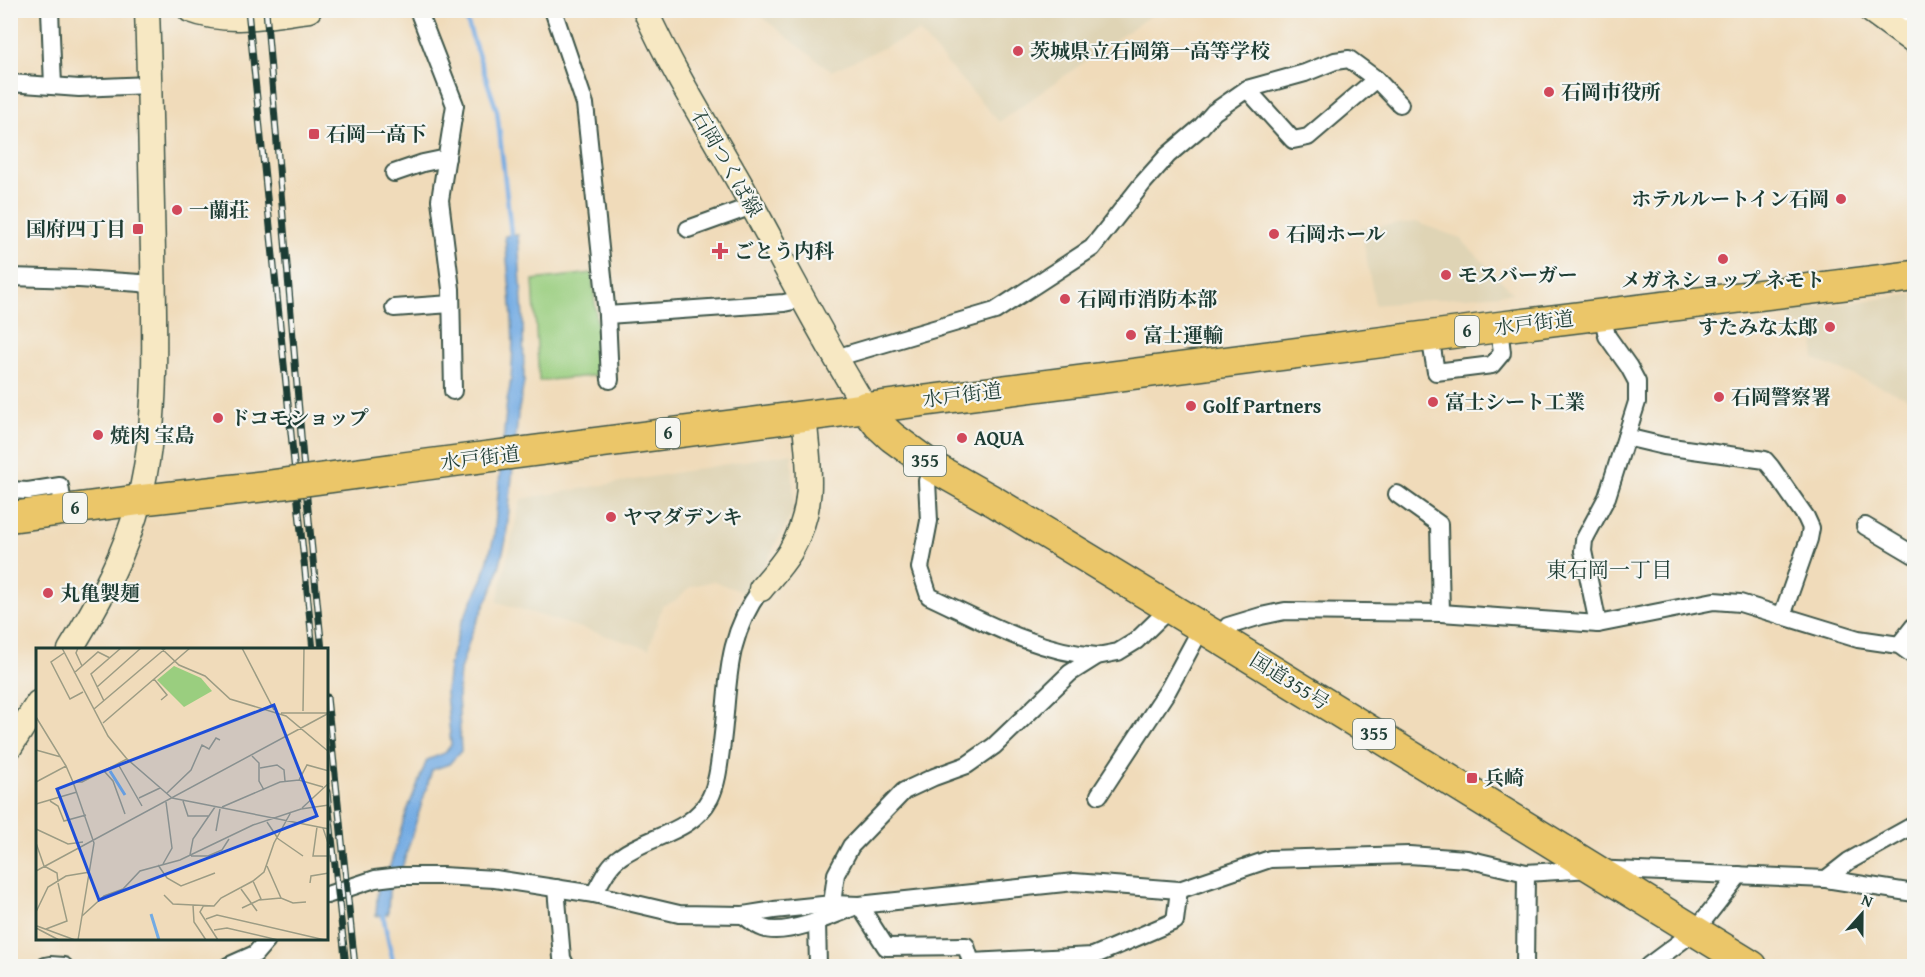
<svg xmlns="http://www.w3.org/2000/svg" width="1925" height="977" font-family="'Gentium Book Plus','Noto Serif JP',serif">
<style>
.built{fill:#dfd4b5}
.green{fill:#9ace7f;stroke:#5c865a;stroke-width:1.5}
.water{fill:#73abe3;stroke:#49748c;stroke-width:1.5}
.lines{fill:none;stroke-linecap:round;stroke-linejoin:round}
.stream{stroke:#73abe3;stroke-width:4.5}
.street-casing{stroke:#3e5548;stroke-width:20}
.secondary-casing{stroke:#3e5548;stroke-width:27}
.highway-casing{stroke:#3e5548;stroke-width:33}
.street{stroke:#fff;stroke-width:16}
.secondary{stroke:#f7e8c3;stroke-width:24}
.highway{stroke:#ebc669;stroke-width:30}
.rail-casing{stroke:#1f3d34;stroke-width:7}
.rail{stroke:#f6f6f2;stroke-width:4.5;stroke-dasharray:14;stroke-linecap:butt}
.highway-bridge-casing{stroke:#3e5548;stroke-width:33;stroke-linecap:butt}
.highway-bridge{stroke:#ebc669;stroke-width:30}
.poi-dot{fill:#d1495b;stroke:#f6f6f2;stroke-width:2}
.labels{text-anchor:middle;stroke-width:4.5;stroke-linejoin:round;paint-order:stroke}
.shield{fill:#f6f6f2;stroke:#60746d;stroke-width:1.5}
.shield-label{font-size:18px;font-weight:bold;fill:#1f3d34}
.poi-label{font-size:20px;font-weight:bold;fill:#1f3d34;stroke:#f6f6f2;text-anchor:start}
.street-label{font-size:20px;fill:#1f3d34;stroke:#f6f6f2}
.neighbourhood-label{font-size:21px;fill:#1f3d34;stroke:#f6f6f2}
.inset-river{fill:none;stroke:#73abe3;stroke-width:3}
.inset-road{fill:none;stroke:#9c9c84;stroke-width:1.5}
.view{fill:#1d4ed8;fill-opacity:0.15;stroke:#1d4ed8;stroke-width:3}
.inset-edge{fill:none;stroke:#1f3d34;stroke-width:3}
</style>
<rect width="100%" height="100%" fill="#f6f6f2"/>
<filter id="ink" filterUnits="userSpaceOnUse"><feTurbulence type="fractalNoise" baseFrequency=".0167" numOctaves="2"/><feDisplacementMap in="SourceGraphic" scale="12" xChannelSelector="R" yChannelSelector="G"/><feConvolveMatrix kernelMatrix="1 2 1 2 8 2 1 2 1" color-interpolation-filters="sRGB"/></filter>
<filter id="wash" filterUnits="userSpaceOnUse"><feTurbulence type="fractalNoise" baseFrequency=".008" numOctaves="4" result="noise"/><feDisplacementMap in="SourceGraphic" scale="24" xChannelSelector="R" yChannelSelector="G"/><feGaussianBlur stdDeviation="1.35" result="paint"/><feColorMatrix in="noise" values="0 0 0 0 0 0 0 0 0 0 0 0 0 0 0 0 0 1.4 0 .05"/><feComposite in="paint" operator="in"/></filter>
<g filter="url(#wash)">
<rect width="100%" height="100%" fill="#f0dbba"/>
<g class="built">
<path d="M 1153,11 L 1154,13 L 999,122 L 919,32 L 831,71 L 754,11 Z"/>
<path d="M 1416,222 L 1460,238 L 1513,293 L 1375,305 L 1361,228 Z"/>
<path d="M 1914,294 L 1914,407 L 1906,397 L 1814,359 L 1815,332 L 1791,322 L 1790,311 Z"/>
<path d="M 792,453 L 794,510 L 763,568 L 742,592 L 713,581 L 690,587 L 675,601 L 662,606 L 649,649 L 497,602 L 521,499 Z"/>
</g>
<path class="green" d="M 592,273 L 602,375 L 539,381 L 533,280 Z"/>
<path class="water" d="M 518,235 L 523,319 L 524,382 L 518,414 L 506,540 L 495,583 L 472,632 L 460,670 L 458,695 L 461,751 L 449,764 L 432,770 L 401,871 L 389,890 L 388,914 L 376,916 L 378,885 L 390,866 L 405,816 L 427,760 L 445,753 L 451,745 L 446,693 L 449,666 L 460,626 L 483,578 L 494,537 L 507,401 C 519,352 509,287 505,236 Z"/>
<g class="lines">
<g class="stream">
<path d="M 465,15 L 497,111 L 512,241"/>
<path d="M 382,911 L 394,966"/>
</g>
</g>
</g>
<g filter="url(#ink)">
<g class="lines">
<defs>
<g id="street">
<path d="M 50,10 L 53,86"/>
<path d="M 418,10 L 455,105 L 440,200 L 451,289 L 453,391"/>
<path d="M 553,10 L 585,104 L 607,315 L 610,380"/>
<path d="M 1906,10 L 1909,36"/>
<path d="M 10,83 L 79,88 L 149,85"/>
<path d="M 1247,89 L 1305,73 L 1335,61 L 1349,59 L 1376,79"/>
<path d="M 394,173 L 423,163 L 447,158"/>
<path d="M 688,229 L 752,206"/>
<path d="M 10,277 L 79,279 L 140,283 L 153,286"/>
<path d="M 394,308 L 451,304"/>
<path d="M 607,315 L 784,303 L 802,299"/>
<path d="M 1430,336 L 1436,372 L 1492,365 L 1502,353 L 1499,327"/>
<path d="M 835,358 L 995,311 L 1092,248 L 1143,183 L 1168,155 L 1201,127 L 1214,112 L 1247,89 L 1293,140 L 1308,137 L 1376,79 L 1400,104"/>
<path d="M 1626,437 L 1664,446 L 1765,460 L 1771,467 L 1806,517 L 1811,528 L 1809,539 L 1782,616"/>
<path d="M 933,467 L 927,481 L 929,521 L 920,568 L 929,596 C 983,621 1037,652 1097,656"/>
<path d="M 10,490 L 28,491 L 60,486 L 64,510"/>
<path d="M 1397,494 L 1439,524 L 1441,613"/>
<path d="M 1865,526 L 1914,555"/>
<path d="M 1598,624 L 1583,551 L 1584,540 L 1607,497 L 1637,402 L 1637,382 L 1629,367 L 1607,336 L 1602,314"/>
<path d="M 1219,638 L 1228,626 L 1261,616 L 1285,611 L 1441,613 L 1598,624 L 1714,601 L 1740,603 L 1858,639 L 1899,645 L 1914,656"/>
<path d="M 1899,645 L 1914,626"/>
<path d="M 1099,795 L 1168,690 L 1202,627"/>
<path d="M 1826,879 L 1849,861 L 1914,825"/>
<path d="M 556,888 L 562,958 L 566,966"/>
<path d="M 594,894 C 601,882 608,865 620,857 C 649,835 691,834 710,798 C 717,784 719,766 721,750 C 730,689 722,642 761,589"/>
<path d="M 327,895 L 375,879 L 400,876 L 442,876 L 495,879 L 594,894 L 679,914 L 743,915 L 774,910 L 832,904 L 859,905 L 1074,882 L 1179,890 L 1270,859 L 1409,855 L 1467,859 L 1526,873 L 1591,869 L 1826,879 L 1914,893"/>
<path d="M 832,904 L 836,874 L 851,846 L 904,791 L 934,777 L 967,765 L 994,746 L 1070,673 L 1097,656 L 1118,652 L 1136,641 L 1170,608"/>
<path d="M 743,915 C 749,919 756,926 763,928 C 785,937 837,914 859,905 L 886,947 L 966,946 L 971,962 L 1093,956 L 1175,921 L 1179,890"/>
<path d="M 817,922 L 818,966"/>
<path d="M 45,966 L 50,965 L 64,966"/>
<path d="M 228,966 L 255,954 L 267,940"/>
<path d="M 1525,966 L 1526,873"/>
<path d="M 1648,966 L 1695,931 L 1739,875"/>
</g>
<g id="secondary">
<path d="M 190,10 C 229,25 269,15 309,10"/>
<path d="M 645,10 C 673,72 709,129 742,187 C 783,261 821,336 865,407"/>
<path d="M 1870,10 L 1914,42"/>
<path d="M 761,589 C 771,577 782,565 790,552 C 817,505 809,467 804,416"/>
<path d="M 70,650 C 99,602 127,552 140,497 C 159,418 154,333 153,252 C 151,172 150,91 147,10"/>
<path d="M 10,747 L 38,703"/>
</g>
<g id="highway">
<path d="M 865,407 L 879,425 L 892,437 L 933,467 L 995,502 L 1219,638 L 1752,966"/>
<path d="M 392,469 L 1499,327 L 1914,276"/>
<path d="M 10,517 L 140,500 L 266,486"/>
</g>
</defs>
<use href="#street" class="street-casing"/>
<use href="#secondary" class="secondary-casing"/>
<use href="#highway" class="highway-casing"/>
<use href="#street" class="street"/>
<use href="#secondary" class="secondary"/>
<use href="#highway" class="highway"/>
<defs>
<g id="rail">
<path d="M 248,10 L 313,650"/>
<path d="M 266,10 L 303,459 L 322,650"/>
<path d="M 327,697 L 355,966"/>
<path d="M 327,792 L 346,966"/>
</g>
</defs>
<use href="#rail" class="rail-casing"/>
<use href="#rail" class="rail"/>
<defs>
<path id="highway-bridge" d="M 266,486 L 392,469"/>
</defs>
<use href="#highway-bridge" class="highway-bridge-casing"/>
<use href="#highway-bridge" class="highway-bridge"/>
</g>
</g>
<g class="poi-dot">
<circle cx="1018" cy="51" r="6"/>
<circle cx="1549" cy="92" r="6"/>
<rect x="308" y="128" width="12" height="12" rx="3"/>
<circle cx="1841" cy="199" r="6"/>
<circle cx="177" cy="210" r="6"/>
<rect x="132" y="223" width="12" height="12" rx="3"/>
<circle cx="1274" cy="234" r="6"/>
<path d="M717 242h6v6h6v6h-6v6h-6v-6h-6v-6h6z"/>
<circle cx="1723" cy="259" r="6"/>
<circle cx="1446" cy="275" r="6"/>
<circle cx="1065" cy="299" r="6"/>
<circle cx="1830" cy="327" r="6"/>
<circle cx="1131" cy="335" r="6"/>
<circle cx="1719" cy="397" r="6"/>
<circle cx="1433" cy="402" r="6"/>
<circle cx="1191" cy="406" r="6"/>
<circle cx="218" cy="418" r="6"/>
<circle cx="98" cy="435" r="6"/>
<circle cx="962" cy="438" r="6"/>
<circle cx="611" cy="517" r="6"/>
<circle cx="48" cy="593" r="6"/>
<rect x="1466" y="772" width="12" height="12" rx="3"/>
</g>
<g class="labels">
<g class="shield">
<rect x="1455" y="316" width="24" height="30" rx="4.5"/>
<rect x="656" y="418" width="24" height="30" rx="4.5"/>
<rect x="904" y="446" width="42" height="30" rx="4.5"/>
<rect x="63" y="493" width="24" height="30" rx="4.5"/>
<rect x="1353" y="719" width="42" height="30" rx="4.5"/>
</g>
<g class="shield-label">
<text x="1467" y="337">6</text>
<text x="668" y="439">6</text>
<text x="925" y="467">355</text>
<text x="75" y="514">6</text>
<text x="1374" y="740">355</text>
</g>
<g class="poi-label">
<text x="1030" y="58">茨城県立石岡第一高等学校</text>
<text x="1561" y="99">石岡市役所</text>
<text x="326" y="141">石岡一高下</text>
<text x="1829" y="206" text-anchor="end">ホテルルートイン石岡</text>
<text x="189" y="217">一蘭荘</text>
<text x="126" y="236" text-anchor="end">国府四丁目</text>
<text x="1286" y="241">石岡ホール</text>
<text x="734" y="258">ごとう内科</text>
<text x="1458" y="282">モスバーガー</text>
<text x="1723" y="287" text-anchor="middle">メガネショップ ネモト</text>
<text x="1077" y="306">石岡市消防本部</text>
<text x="1818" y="334" text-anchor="end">すたみな太郎</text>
<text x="1143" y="342">富士運輸</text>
<text x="1731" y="404">石岡警察署</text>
<text x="1445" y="409">富士シート工業</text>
<text x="1203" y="413">Golf Partners</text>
<text x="230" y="425">ドコモショップ</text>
<text x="110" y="442">焼肉 宝島</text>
<text x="974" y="445">AQUA</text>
<text x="623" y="524">ヤマダデンキ</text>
<text x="60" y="600">丸亀製麺</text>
<text x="1484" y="785">兵崎</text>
</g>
<g class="street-label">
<text transform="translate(727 163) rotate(60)" y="7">石岡つくば線</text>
<text transform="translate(1534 323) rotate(-7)" y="7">水戸街道</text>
<text transform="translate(962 395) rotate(-7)" y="7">水戸街道</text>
<text transform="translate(480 458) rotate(-7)" y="7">水戸街道</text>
<text transform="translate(1290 681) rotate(32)" y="7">国道355号</text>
</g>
<g class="neighbourhood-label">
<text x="1609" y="577">東石岡一丁目</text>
</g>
</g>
<g transform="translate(36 648)">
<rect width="292" height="292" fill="#f0dbba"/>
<path d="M 138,18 L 165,30 L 176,43 L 148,59 L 121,32 Z" fill="#9ace7f"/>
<path class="inset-river" d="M 74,123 L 89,147M 115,266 L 123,292"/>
<path class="inset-road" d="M 26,0 L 72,88 L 91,111M 42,0 L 40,5 L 46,18M 125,0 L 143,17 L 169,28 L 194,51 L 250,68 L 293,104M 206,0 L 238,62M 28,5 L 15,14 L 34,51 L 47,44M 38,25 L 62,4 L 74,10M 118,31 L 131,47 L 125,52M 61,39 L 105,0M 68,53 L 55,26 L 85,0M 58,61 L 130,0M 267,63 L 268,0M 245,65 L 291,65M 0,69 L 30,118M 67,75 L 154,0M 0,102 L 25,109M 216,108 L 223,115 L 223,133 L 228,142M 82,116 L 106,158M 224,120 L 241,117 L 248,122 L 249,133M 68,123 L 77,133 L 89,166M 263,132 L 271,117 L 293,123M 0,134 L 30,118 L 37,134 L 46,134 L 91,111 L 136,150M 37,134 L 58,195 L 42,292M 131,145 L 155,122 L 166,97 L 173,101 L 180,90 L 184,92M 103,150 L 124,140M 136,150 L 293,181M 14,153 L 22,158 L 28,173 L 50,167M 147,153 L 152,168 L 173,168M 0,156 L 41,144M 186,159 L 244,134 L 263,132 L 287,139M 266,160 L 293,135M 231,174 L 241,189M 281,179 L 277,208 L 293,208M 287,180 L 293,198M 0,181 L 32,196 L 47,194M 180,183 L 184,161M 241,190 L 267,208M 0,195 L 8,218 L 21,225 L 22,234M 154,207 L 157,191 L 179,159M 155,208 L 172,208 L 186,202 L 193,191M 127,216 L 136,200 L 130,154M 122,217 L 131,230 L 145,238 L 179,225M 231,218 L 245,250M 0,223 L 293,65M 274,235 L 275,228 L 293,225M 205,241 L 221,263M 128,247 L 137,256 L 178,258 L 185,250 L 217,233 L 228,224 L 238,195 L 255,164M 223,252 L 245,250 L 257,255 L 270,254M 157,257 L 158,274 L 170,292M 168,257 L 164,264 L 182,292M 206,260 L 225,251 L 217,233M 0,264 L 12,239 L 30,228 L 54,224M 46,268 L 68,248 L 87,241 L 104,223 L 144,212 L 217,177 L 265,161 L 293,157M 170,271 L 181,267 L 289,292M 1,278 L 39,292M 0,280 L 23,292M 10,281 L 31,273 L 22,235M 178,282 L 191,280 L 242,292"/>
<path class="view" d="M 238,57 L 281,168 L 63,252 L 21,141 Z"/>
<rect width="292" height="292" class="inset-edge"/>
</g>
<rect width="1925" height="977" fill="none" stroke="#f6f6f2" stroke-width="36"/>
<g transform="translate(1862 914) rotate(21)" stroke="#f6f6f2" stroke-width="4.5" paint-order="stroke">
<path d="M0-4.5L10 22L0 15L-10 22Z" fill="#1f3d34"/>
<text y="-9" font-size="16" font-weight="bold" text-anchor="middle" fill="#1f3d34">N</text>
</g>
</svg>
